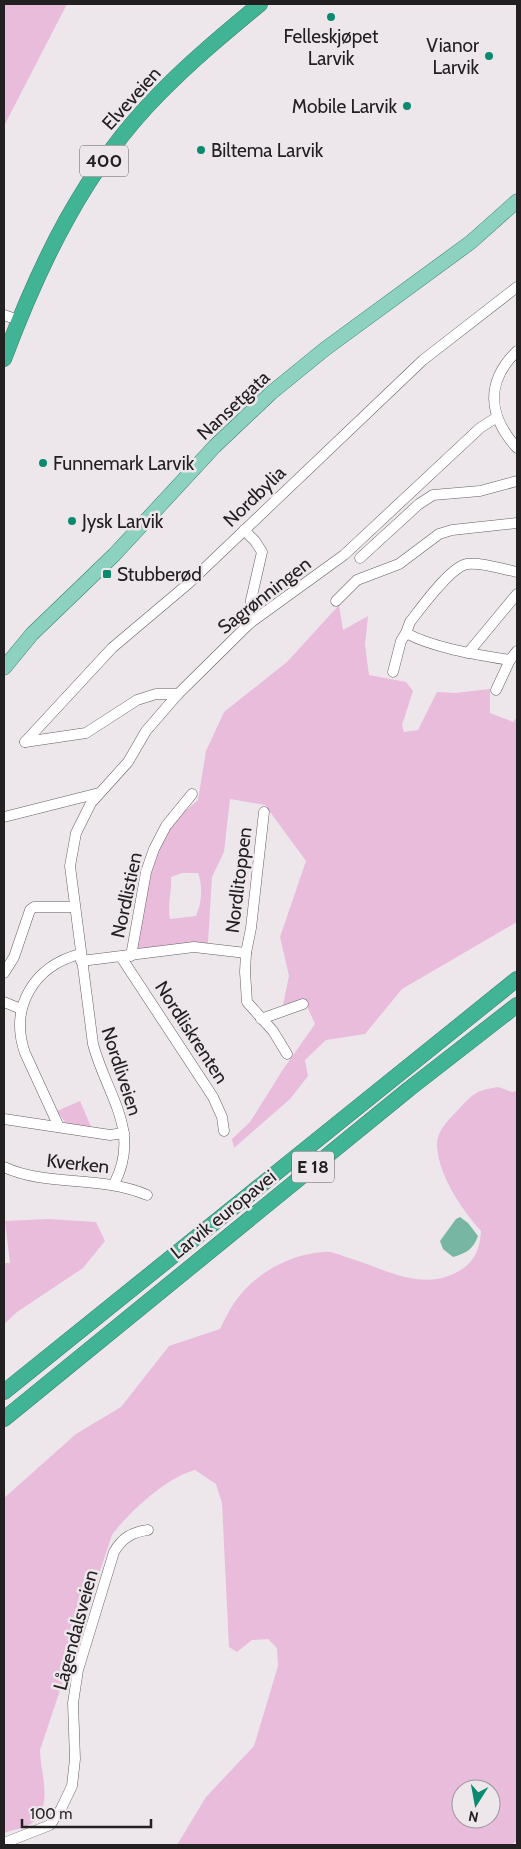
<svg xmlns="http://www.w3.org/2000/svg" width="521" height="1849" font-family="Cabin,sans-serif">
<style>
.green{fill:#e9bcdb;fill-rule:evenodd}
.water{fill:#77b6a2}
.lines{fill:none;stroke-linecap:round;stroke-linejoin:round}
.minor-casing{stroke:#645e62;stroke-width:11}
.major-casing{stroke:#36806d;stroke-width:15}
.highway-casing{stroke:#36806d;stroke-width:16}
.minor{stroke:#fff;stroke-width:10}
.major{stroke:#8dd2c0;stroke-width:14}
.highway{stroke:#41b496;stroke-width:15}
.poi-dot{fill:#0a8a6f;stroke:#ede7eb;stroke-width:2}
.labels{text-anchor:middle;stroke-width:5;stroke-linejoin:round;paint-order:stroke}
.shield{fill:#ede7eb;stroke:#605c5e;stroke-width:1}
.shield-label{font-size:18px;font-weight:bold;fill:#232022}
.poi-label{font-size:19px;fill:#232022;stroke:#ede7eb;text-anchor:start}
.street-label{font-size:19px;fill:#232022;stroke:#ede7eb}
</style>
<rect width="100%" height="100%" fill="#ede7eb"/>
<g class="green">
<path d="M 4,4 L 67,4 L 4,126 Z"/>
<path d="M 339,605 L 343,630 L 368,616 L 365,645 L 369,675 L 406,682 L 413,691 L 402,725 L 404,732 L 418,730 L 437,692 L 455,693 L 490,689 L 490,713 L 513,722 L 517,717 L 517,922 L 402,989 L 365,1034 L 326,1040 L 305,1060 L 308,1076 L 290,1099 L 234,1148 L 232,1139 L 250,1122 L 282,1071 L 315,1024 L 305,1002 L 283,1005 L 289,976 L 280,937 L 306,861 L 265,805 L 230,799 L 224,852 L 212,877 L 208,943 L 134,952 L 152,856 L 169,825 L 198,800 L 206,751 L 224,712 L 287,662 ZM 182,873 L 198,873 C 203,887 202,902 196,916 L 170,919 C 167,906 172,891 171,877 Z"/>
<path d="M 498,1087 L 512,1092 L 517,1091 L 517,1841 L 511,1845 L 177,1845 L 206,1797 L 254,1746 L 278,1666 L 277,1648 L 268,1639 L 252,1640 L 237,1652 L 229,1647 L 222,1503 L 216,1484 L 195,1470 C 167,1477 129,1512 112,1535 L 40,1750 C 40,1773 54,1804 33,1822 C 27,1828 12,1830 4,1833 L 4,1498 L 76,1434 L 121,1407 L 169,1346 L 220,1329 C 225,1319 230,1308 237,1299 C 257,1272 291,1254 324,1252 C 331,1251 340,1255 346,1257 C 384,1268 421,1293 459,1271 C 475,1262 480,1248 481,1231 C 462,1210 439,1176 437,1147 C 436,1132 447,1121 457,1111 C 473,1094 474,1091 498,1087 ZM 461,1789 L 491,1789 L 491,1819 L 461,1819 Z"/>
<path d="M 80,1101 L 92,1129 L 68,1126 L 57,1111 Z"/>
<path d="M 48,1219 L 96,1222 L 105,1241 L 83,1268 L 17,1312 L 4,1324 L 4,1263 L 10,1263 L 5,1221 Z"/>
</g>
<path class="water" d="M 460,1217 L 468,1223 L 478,1236 C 473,1249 467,1253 453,1257 L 443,1249 L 440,1241 L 456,1219 Z"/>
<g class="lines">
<defs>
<g id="minor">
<path d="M 4,315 L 18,320"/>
<path d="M 517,351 C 485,382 488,416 517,448"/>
<path d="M 244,530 L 255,541 L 262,552 L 251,600 L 250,623"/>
<path d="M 360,558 L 419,504 L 433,495 L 480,491 L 517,481"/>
<path d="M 336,601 L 357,580 L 399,564 L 439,534 L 452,530 L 517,523"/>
<path d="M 468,653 L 517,594"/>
<path d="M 510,660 C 479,655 433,648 406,633 L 410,622 C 421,608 450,567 467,564 C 482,562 502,569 517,572"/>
<path d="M 393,672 L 401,641 L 406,633"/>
<path d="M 496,690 L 510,660 L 517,651"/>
<path d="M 25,742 L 112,648 L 189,583 L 423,360 L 517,287"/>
<path d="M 25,742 L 86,733 L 137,700 L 156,694 L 178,694 L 250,623 L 344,555 L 480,428 L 497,417"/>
<path d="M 4,817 L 99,793"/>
<path d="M 246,953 L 251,928 L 264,812"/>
<path d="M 131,956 L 146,872 L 154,849 L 166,826 L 192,794"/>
<path d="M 121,957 L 213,1097 L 222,1117 L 224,1131"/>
<path d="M 81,961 L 194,947 L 246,953 L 245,972 L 247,1002 L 273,1031 L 287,1054"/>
<path d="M 4,973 L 14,957 L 30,910 L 34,907 L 74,907"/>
<path d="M 4,1002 L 21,1009"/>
<path d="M 261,1019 L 303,1004"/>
<path d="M 4,1119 L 110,1135 L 124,1133"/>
<path d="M 59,1127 L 25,1053 C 9,1007 34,966 80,954"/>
<path d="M 4,1167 C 47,1187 100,1175 147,1195"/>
<path d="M 114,1184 C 142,1131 106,1094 93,1044 L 70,866 L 76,833 L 91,803 L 128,762 L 146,731 L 178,694"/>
<path d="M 4,1843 L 50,1825 L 61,1809 L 72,1786 L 75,1759 L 73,1703 L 78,1670 L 114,1552 C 122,1538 132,1532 148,1530"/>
</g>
<path id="major" d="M 4,668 L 32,634 L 114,555 L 215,446 L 271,393 L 325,349 L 471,242 L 517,201"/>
<g id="highway">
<path d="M 4,359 C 40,263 85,169 158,95 C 190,62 225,33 260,4"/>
<path d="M 4,1392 L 517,979"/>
<path d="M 4,1419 L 409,1089 L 517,1005"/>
</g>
</defs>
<use href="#minor" class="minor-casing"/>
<use href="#major" class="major-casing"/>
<use href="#highway" class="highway-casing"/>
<use href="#minor" class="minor"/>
<use href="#major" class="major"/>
<use href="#highway" class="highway"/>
</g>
<g class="poi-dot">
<circle cx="331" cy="17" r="5"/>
<circle cx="489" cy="56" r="5"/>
<circle cx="407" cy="106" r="5"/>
<circle cx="201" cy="150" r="5"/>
<circle cx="43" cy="463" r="5"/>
<circle cx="72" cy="521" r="5"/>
<rect x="102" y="569" width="10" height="10" rx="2.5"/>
</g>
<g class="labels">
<g class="shield">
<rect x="80" y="145.5" width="48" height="31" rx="4"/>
<rect x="292" y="1151.5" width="42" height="31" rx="4"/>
</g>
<g class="shield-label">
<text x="104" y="167">400</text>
<text x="313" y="1173">E 18</text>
</g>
<g class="poi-label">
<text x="331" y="43" text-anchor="middle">Felleskjøpet<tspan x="331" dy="22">Larvik</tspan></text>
<text x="479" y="52" text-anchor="end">Vianor<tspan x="479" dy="22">Larvik</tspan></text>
<text x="397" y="113" text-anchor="end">Mobile Larvik</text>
<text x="211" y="157">Biltema Larvik</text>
<text x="53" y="470">Funnemark Larvik</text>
<text x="82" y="528">Jysk Larvik</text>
<text x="117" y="581">Stubberød</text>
</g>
<g class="street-label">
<text transform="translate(131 98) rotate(-48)" y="7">Elveveien</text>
<text transform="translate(233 405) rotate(-43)" y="7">Nansetgata</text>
<text transform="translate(254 496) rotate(-44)" y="7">Nordbylia</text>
<text transform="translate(264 595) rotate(-38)" y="7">Sagrønningen</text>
<text transform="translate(238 880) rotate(-83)" y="7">Nordlitoppen</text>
<text transform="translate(126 895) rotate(-78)" y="7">Nordlistien</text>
<text transform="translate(192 1032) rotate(57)" y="7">Nordliskrenten</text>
<text transform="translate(122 1071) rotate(72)" y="7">Nordliveien</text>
<text transform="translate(78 1163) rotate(6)" y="7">Kverken</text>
<text transform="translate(223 1214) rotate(-39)" y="7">Larvik europavei</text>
<text transform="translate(75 1630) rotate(-75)" y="7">Lågendalsveien</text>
</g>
</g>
<rect width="521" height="1849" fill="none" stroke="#232022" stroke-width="10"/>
<g transform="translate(476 1804) rotate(191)"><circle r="24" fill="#ede7eb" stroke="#9c979b"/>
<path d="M0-4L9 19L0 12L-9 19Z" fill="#0a8a6f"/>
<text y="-8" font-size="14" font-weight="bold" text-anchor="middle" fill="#232022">N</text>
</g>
<path d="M22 1819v8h129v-8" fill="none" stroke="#232022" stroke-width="2.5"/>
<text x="30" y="1819" font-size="15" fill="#232022" stroke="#ede7eb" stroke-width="4" paint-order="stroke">100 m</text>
</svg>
